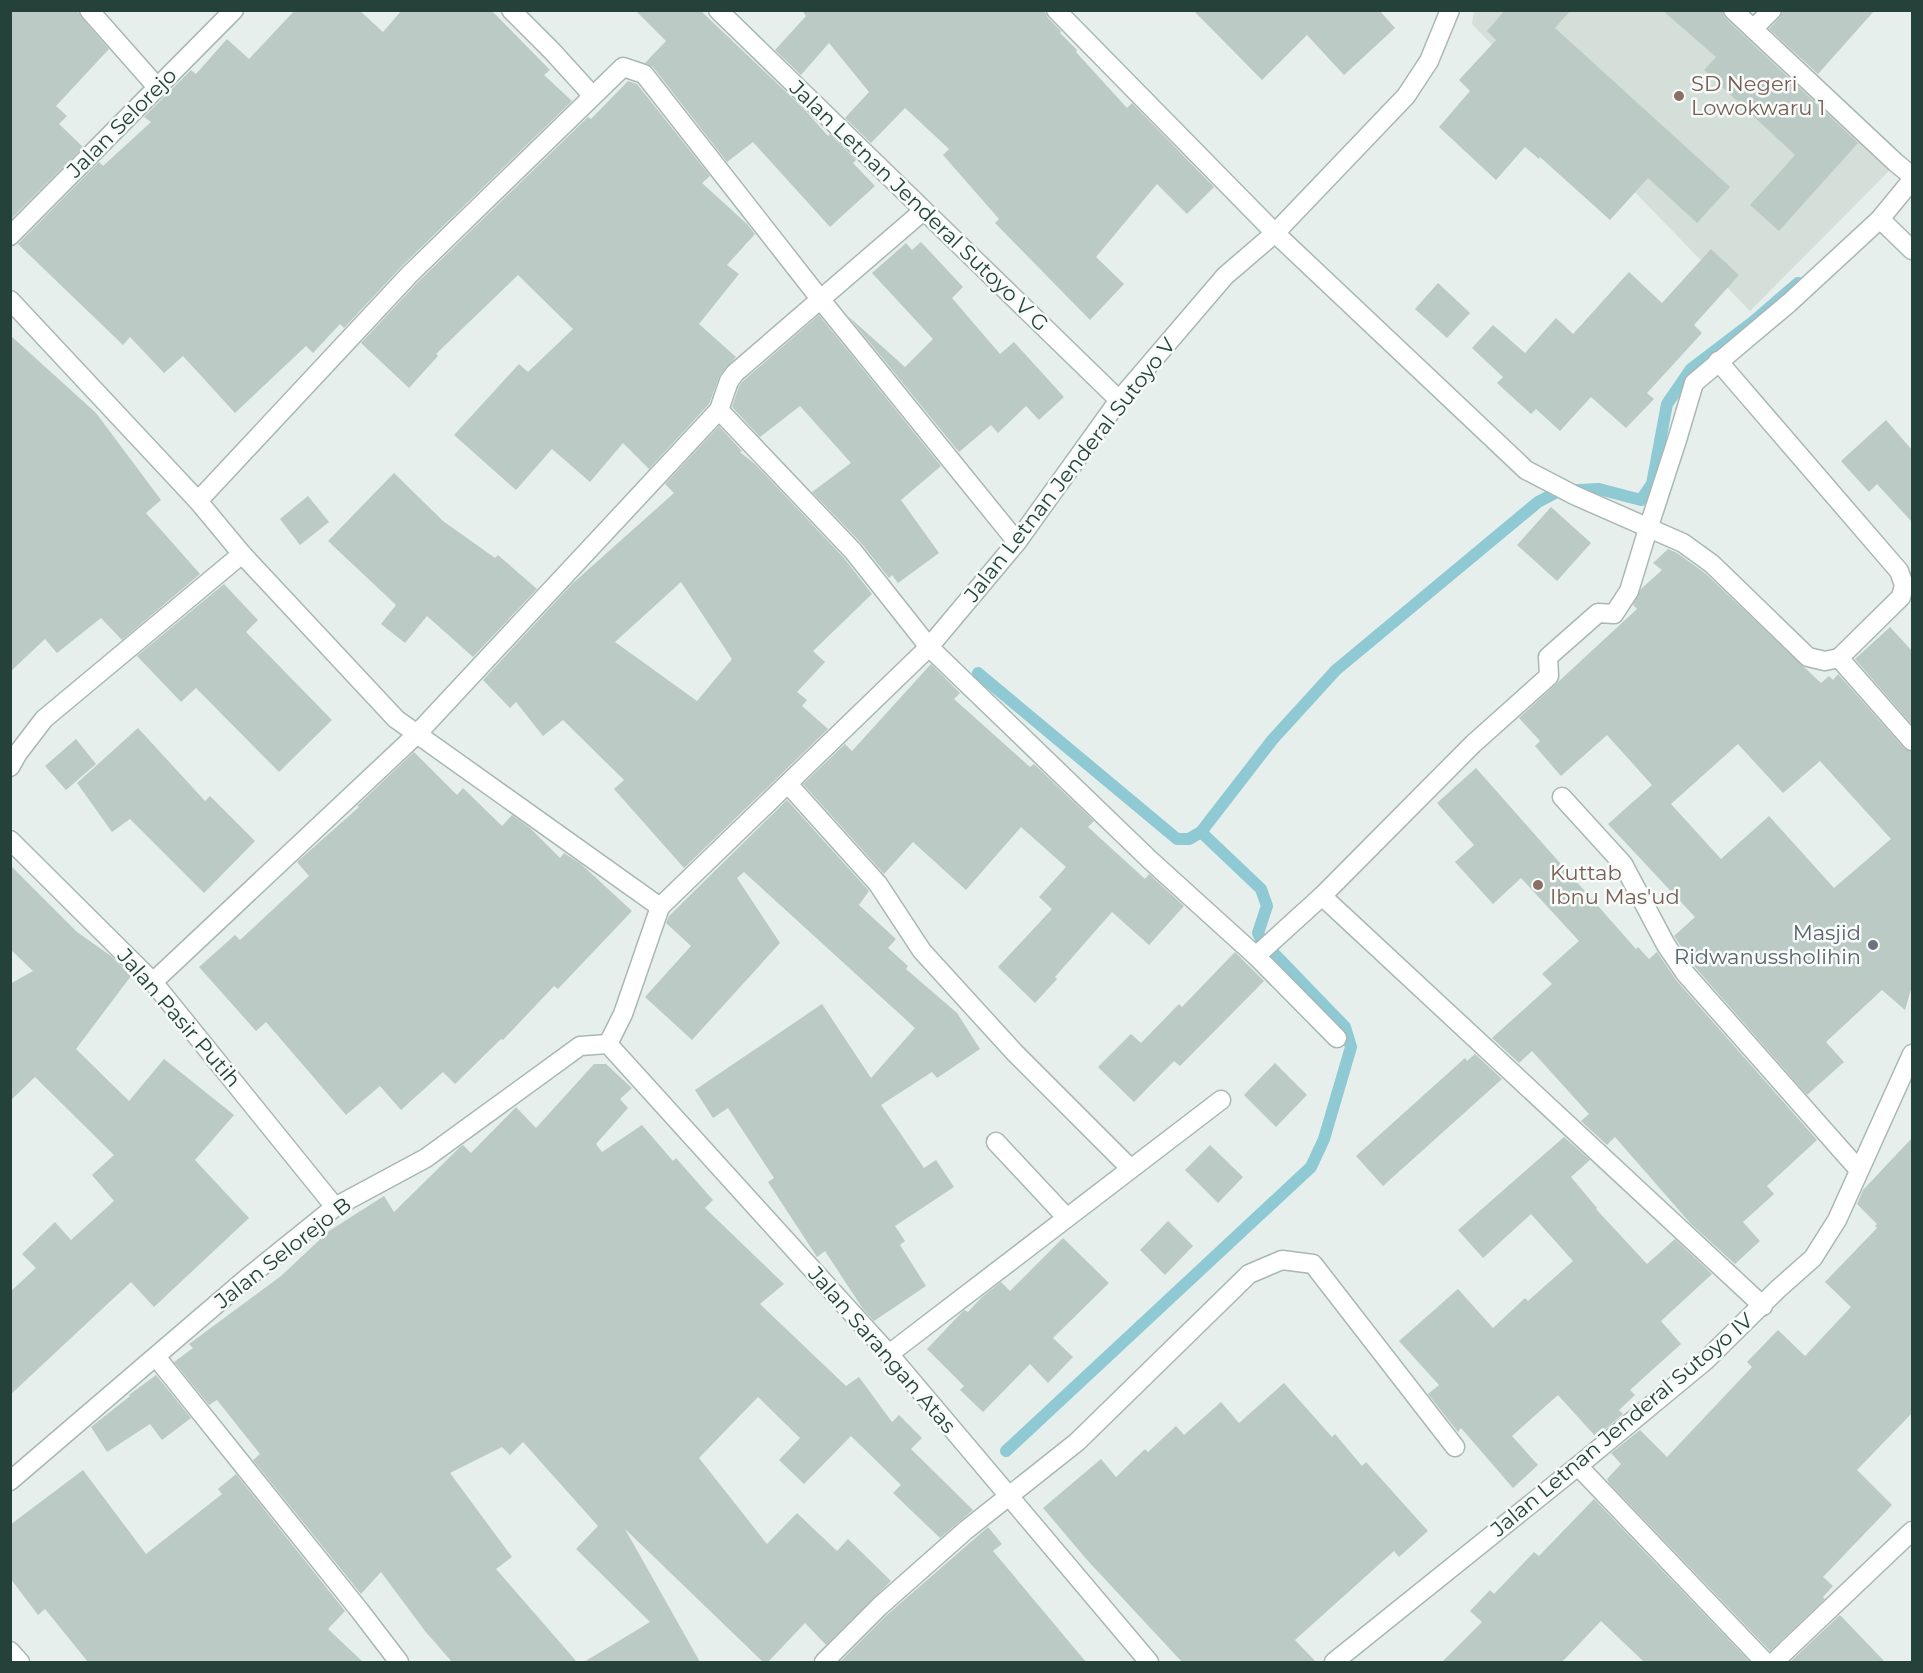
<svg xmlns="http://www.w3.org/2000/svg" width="1923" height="1673" font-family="Montserrat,sans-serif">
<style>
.built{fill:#d4dfda}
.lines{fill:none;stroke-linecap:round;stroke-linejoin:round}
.stream{stroke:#8ec9d4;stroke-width:12}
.building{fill:#bbcac4;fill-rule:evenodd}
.minor-casing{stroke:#a8b8b2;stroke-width:21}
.minor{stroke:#fff;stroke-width:18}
.education-dot{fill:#8d6e63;stroke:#f7fbf9;stroke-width:2}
.worship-dot{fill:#6b7280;stroke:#f7fbf9;stroke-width:2}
.labels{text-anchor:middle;stroke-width:5;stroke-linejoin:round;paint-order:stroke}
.education-label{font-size:21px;fill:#785e54;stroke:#f7fbf9;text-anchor:start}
.street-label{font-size:21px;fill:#24423a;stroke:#f7fbf9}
.worship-label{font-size:21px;fill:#5b616d;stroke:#f7fbf9;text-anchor:end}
</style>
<rect width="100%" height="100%" fill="#e6efeb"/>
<path class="built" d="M 1474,11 L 1727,11 L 1892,168 L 1750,311 L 1472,24 Z"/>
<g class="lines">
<g class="stream">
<path d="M 978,673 L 1177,839 L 1189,839 L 1201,832"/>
<path d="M 1006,1451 L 1311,1167 L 1324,1139 L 1351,1047 L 1345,1027 L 1262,941 L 1258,933 L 1267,906 L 1261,889 L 1201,832 L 1273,739 L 1336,670 L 1538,502 L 1559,491 L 1599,489 L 1641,500 L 1652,484 L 1667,404 L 1691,369 L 1754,321 L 1798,283"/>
</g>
</g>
<g class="building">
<path d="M 10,10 L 77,10 L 81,17 L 109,49 L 56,106 L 67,116 L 59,124 L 83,147 L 10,220 Z"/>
<path d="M 295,10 L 359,10 L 383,32 L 402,10 L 491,10 L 550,70 L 544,75 L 572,101 L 402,266 L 344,328 L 340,324 L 313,353 L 306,346 L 235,413 L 183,356 L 164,373 L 130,337 L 123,345 L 18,244 L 99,162 L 103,166 L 151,122 L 144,117 L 191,70 L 196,74 L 227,39 L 249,59 Z"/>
<path d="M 635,10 L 700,10 L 805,110 L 828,136 L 830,134 L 856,160 L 853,163 L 875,186 L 830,227 L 753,142 L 727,162 L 653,67 L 645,63 L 666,41 Z"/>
<path d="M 802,10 L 1044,10 L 1048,18 L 1061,31 L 1060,33 L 1077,50 L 1076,52 L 1127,108 L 1132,103 L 1214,187 L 1187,214 L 1157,184 L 1096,257 L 1124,284 L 1090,320 L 995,223 L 999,219 L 943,155 L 949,149 L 905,108 L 871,143 L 845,118 L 869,92 L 829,43 L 801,75 L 775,50 L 806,16 Z"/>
<path d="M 1193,10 L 1379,10 L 1395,28 L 1344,75 L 1307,35 L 1262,80 Z"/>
<path d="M 1505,10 L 1571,10 L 1555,28 L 1730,187 L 1697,223 L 1648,178 L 1610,220 L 1540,157 L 1539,159 L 1525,147 L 1496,180 L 1439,127 L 1470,91 L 1459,80 L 1496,40 L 1487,31 Z"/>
<path d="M 1662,10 L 1722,10 L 1725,18 L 1858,143 L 1779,231 L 1750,205 L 1795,155 L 1704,70 L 1716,57 Z"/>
<path d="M 1783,10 L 1875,10 L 1818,74 L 1769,29 L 1780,17 Z"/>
<path d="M 628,81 L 637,84 L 710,176 L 702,183 L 747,224 L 755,234 L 727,265 L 739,274 L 699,324 L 736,357 L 720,375 L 709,404 L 649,469 L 623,443 L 590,482 L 552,449 L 516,490 L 454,435 L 519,364 L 528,372 L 573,329 L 518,275 L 436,354 L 438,356 L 409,388 L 361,343 L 418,282 L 588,117 L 591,119 Z"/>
<path d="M 921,242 L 963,287 L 952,298 L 1000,354 L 1014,342 L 1064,397 L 1039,420 L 1026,406 L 998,433 L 991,425 L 959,452 L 848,316 L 905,367 L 933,339 L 872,273 L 906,243 L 912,250 Z"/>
<path d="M 1711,249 L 1739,275 L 1694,325 L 1702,333 L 1647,393 L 1654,399 L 1626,428 L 1591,397 L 1560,431 L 1536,409 L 1531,414 L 1497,383 L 1503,377 L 1472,348 L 1493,325 L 1525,353 L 1556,318 L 1573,334 L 1629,272 L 1662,303 Z"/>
<path d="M 1438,283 L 1470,313 L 1447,338 L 1415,309 Z"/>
<path d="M 819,315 L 941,466 L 901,500 L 939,553 L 898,583 L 892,575 L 889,578 L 861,543 L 812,492 L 851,463 L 800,406 L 760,437 L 732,407 L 739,386 L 743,381 Z"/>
<path d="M 10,335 L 96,413 L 161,500 L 146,513 L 200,574 L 122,640 L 101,618 L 57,653 L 45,639 L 10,672 Z"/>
<path d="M 1886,420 L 1912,450 L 1912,522 L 1877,484 L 1869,492 L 1841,461 Z"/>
<path d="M 719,426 L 742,451 L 740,452 L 756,465 L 844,558 L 872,594 L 813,651 L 825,662 L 797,692 L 807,700 L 802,706 L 828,729 L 684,868 L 614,789 L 624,780 L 563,720 L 543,736 L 516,702 L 510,708 L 483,680 L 572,584 L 674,493 L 665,484 ZM 681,582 L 732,659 L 697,701 L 615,642 Z"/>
<path d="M 394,473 L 443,521 L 495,558 L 498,555 L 537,589 L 473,657 L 427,616 L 405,643 L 381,624 L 396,605 L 328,541 Z"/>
<path d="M 308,496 L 329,522 L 300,545 L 280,519 Z"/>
<path d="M 1551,507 L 1591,543 L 1557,581 L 1517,545 Z"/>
<path d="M 1668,549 L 1677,553 L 1705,573 L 1821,683 L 1829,676 L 1833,680 L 1838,674 L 1904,748 L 1912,752 L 1912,986 L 1905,1010 L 1882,990 L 1826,1042 L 1844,1062 L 1807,1095 L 1694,966 L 1674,936 L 1695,917 L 1608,824 L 1652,785 L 1607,735 L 1561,776 L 1535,746 L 1540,741 L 1519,718 L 1637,609 L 1633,605 L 1641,589 L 1662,570 L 1653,563 ZM 1738,744 L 1783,793 L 1820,761 L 1891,839 L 1834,888 L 1769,816 L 1721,859 L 1671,804 Z"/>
<path d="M 224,584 L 258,620 L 246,632 L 332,720 L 279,772 L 196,688 L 181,702 L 137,656 Z"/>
<path d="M 1890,627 L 1912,651 L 1912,725 L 1855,659 Z"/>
<path d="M 931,664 L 960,693 L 954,699 L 1030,767 L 1034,764 L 1094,821 L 1088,827 L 1145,879 L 1149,874 L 1184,906 L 1149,945 L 1112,912 L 1055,977 L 1057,979 L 1035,1003 L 998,967 L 1052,909 L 1039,897 L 1066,867 L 1021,827 L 966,890 L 913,842 L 884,874 L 803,784 L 845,744 L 852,751 Z"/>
<path d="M 138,728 L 205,801 L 210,796 L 255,841 L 204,893 L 130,819 L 112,832 L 77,783 Z"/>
<path d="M 76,739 L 96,764 L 66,790 L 45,766 Z"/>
<path d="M 414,752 L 457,795 L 463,788 L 502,826 L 512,815 L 530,828 L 560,858 L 564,853 L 581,864 L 632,911 L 558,989 L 554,986 L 503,1040 L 501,1039 L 455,1084 L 443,1072 L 401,1110 L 380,1086 L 346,1115 L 266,1022 L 256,1031 L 199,967 L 235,935 L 240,940 L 309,876 L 297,862 L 359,807 L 357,806 Z"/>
<path d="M 1476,768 L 1636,949 L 1638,947 L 1649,959 L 1657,952 L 1676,980 L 1817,1140 L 1767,1186 L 1774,1194 L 1743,1222 L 1760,1241 L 1735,1264 L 1691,1224 L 1615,1137 L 1607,1145 L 1581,1121 L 1589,1114 L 1532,1051 L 1519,1063 L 1492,1038 L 1552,984 L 1542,974 L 1579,941 L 1521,878 L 1493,904 L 1455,862 L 1474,845 L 1437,803 Z"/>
<path d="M 787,800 L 869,891 L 859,905 L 896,939 L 888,948 L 908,966 L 906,969 L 957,1013 L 980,1049 L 937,1078 L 932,1072 L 881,1105 L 924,1168 L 936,1160 L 954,1187 L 895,1226 L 905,1241 L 900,1245 L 926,1286 L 874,1321 L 863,1309 L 825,1251 L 817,1257 L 768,1182 L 774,1178 L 728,1108 L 713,1118 L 695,1090 L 822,1004 L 871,1078 L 915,1028 L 744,872 L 737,878 L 780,943 L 692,1040 L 645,997 L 691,946 L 666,923 L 669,916 Z"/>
<path d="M 10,865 L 77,932 L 111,956 L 131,976 L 76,1049 L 129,1101 L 164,1059 L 234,1115 L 195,1160 L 249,1218 L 154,1307 L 131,1282 L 10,1395 L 10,1292 L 36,1268 L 22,1254 L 55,1222 L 71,1240 L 114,1201 L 92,1175 L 114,1155 L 35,1077 L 10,1101 L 10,984 L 33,971 L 10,949 Z"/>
<path d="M 1235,952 L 1264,981 L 1180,1066 L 1174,1061 L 1134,1102 L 1098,1067 L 1131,1034 L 1141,1043 L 1179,1004 L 1182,1007 Z"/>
<path d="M 1475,1054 L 1502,1079 L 1383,1186 L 1356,1156 L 1465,1058 L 1467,1061 Z"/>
<path d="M 1275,1063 L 1307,1095 L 1276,1127 L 1244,1095 Z"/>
<path d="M 594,1064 L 606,1064 L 632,1088 L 620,1099 L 628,1108 L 596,1144 L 602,1152 L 642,1125 L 673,1161 L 676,1158 L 713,1200 L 705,1208 L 784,1284 L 760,1304 L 846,1386 L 859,1377 L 892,1422 L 899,1415 L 922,1438 L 911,1449 L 973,1510 L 940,1538 L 893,1493 L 901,1485 L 851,1436 L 804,1484 L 779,1460 L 800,1438 L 758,1397 L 699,1458 L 767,1544 L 797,1513 L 837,1551 L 848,1539 L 891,1581 L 826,1645 L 805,1623 L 768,1662 L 763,1662 L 625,1529 L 700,1662 L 584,1662 L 650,1622 L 576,1549 L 598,1526 L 523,1442 L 510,1455 L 502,1447 L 450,1473 L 512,1557 L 496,1569 L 577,1662 L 452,1662 L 425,1631 L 381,1572 L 361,1594 L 253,1460 L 260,1454 L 217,1400 L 209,1405 L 174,1362 L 193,1348 L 189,1344 L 281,1276 L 329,1231 L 384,1196 L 394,1212 L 459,1148 L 463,1145 L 471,1153 L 516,1107 L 536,1128 Z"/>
<path d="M 1564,1137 L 1590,1160 L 1571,1177 L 1597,1208 L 1596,1209 L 1647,1264 L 1675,1239 L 1712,1274 L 1661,1321 L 1681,1344 L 1630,1390 L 1635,1395 L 1619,1410 L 1623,1414 L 1596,1437 L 1558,1395 L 1512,1436 L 1538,1465 L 1513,1488 L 1461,1428 L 1458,1432 L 1428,1394 L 1439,1385 L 1399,1341 L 1458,1289 L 1493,1328 L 1525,1298 L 1528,1301 L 1573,1261 L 1531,1214 L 1483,1258 L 1458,1230 Z"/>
<path d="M 1912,1138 L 1912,1413 L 1857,1470 L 1892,1505 L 1823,1577 L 1833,1586 L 1823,1597 L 1825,1599 L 1770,1651 L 1609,1483 L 1607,1479 L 1621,1464 L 1611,1453 L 1640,1430 L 1667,1457 L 1752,1367 L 1747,1362 L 1778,1330 L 1805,1356 L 1851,1307 L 1825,1282 L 1877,1228 L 1875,1226 L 1877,1224 L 1857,1204 L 1863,1190 Z"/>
<path d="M 1210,1145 L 1243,1177 L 1218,1203 L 1185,1170 Z"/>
<path d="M 1168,1221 L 1193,1246 L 1165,1275 L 1140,1250 Z"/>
<path d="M 1063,1238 L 1109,1283 L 1053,1338 L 1073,1357 L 1048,1383 L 1030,1364 L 983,1412 L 960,1390 L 964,1386 L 927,1349 L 964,1310 L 968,1312 L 982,1297 L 1001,1282 L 1010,1291 Z"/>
<path d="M 156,1375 L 191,1418 L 162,1440 L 150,1424 L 107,1452 L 91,1427 L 130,1396 L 129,1395 Z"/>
<path d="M 1284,1383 L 1332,1437 L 1335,1434 L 1362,1466 L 1366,1462 L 1428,1531 L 1399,1557 L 1394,1551 L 1295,1640 L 1316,1662 L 1182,1662 L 1088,1561 L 1043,1508 L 1101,1459 L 1116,1477 L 1145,1449 L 1148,1452 L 1176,1426 L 1184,1435 L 1221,1402 L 1239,1423 Z"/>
<path d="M 83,1470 L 146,1554 L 222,1494 L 218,1489 L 236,1474 L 345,1611 L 328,1629 L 363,1662 L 88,1662 L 45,1609 L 38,1615 L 10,1578 L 10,1525 Z"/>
<path d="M 1594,1499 L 1750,1662 L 1644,1662 L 1601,1621 L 1562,1662 L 1442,1662 L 1482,1622 L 1470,1611 L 1490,1590 L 1494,1594 L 1534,1552 L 1539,1556 Z"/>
<path d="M 988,1527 L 1002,1544 L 993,1551 L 1086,1662 L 843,1662 L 841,1661 L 888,1614 Z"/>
<path d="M 1840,1615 L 1885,1662 L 1790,1662 Z"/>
</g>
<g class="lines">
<defs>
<g id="minor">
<path d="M 89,10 L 157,87"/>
<path d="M 511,10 L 552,51 L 592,95"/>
<path d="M 718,10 L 1119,400"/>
<path d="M 1056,10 L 1275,233 L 1526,470 L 1574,495 L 1683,543 L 1712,564 L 1808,657 L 1825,661 L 1839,658 L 1912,741"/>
<path d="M 1733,10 L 1895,162 L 1912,176"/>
<path d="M 1753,29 L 1772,10"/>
<path d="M 1880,219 L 1912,250"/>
<path d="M 10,236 L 234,10"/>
<path d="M 10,300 L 198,501 L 242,554 L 396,719 L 660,907 L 623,1014 L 608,1044"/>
<path d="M 1718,361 L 1899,571 L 1904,585 L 1901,597 L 1839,658"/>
<path d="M 719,410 L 853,551 L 929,647 L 1150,860 L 1256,956 L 1337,1038"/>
<path d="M 198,501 L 410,274 L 623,67 L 644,74 L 821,300 L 1017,542"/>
<path d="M 10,767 L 18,753 L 44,719 L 242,554"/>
<path d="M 788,784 L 878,884 L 922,951 L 1015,1053 L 1130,1168"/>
<path d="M 1562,797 L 1623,864 L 1666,945 L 1685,973 L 1859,1170"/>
<path d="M 10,840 L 153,982 L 335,1207"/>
<path d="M 1322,896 L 1763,1306"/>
<path d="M 660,907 L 929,647 L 1017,542 L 1119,400 L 1225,276 L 1275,233 L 1406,96 L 1429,61 L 1450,10"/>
<path d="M 1256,956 L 1322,896 L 1473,744 L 1549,676 L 1548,657 L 1598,613 L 1614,614 L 1629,591 L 1648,529 L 1677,440 L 1694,383 L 1789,303 L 1880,219 L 1912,180"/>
<path d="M 153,982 L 416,735 L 719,410 L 729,381 L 735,373 L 923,211"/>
<path d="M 608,1044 L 889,1354 L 1149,1662"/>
<path d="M 996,1142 L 1066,1217"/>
<path d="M 889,1354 L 1221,1100"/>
<path d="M 157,1358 L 360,1611 L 399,1662"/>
<path d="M 1578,1466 L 1765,1662"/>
<path d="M 10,1481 L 247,1278 L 335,1207 L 426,1158 L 580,1046 L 608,1044"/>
<path d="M 10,1651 L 20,1662"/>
<path d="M 824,1662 L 880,1606 L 966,1530 L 1077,1442 L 1249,1274 L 1282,1260 L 1313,1264 L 1455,1447"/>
<path d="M 1334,1662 L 1578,1466 L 1705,1361 L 1778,1289 L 1813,1258 L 1837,1220 L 1912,1054"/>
<path d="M 1774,1662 L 1912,1531"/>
</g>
</defs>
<use href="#minor" class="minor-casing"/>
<use href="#minor" class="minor"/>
</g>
<g class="education-dot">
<circle cx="1679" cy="96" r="6"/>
<circle cx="1538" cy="885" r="6"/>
</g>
<circle class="worship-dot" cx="1873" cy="945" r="6"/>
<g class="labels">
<g class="education-label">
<text x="1691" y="91">SD Negeri<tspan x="1691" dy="24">Lowokwaru 1</tspan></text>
<text x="1550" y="880">Kuttab<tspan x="1550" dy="24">Ibnu Mas'ud</tspan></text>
</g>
<g class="street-label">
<text transform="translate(122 123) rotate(-45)" y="7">Jalan Selorejo</text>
<text transform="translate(919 206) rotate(44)" y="7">Jalan Letnan Jenderal Sutoyo V G</text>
<text transform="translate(1070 470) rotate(-52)" y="7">Jalan Letnan Jenderal Sutoyo V</text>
<text transform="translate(179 1018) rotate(49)" y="7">Jalan Pasir Putih</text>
<text transform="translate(283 1253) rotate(-38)" y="7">Jalan Selorejo B</text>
<text transform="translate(882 1350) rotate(49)" y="7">Jalan Sarangan Atas</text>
<text transform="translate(1622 1425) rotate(-40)" y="7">Jalan Letnan Jenderal Sutoyo IV</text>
</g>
<g class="worship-label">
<text x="1861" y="940">Masjid<tspan x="1861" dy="24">Ridwanussholihin</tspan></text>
</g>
</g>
<rect width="1923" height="1673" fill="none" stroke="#24423a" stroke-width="24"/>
</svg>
